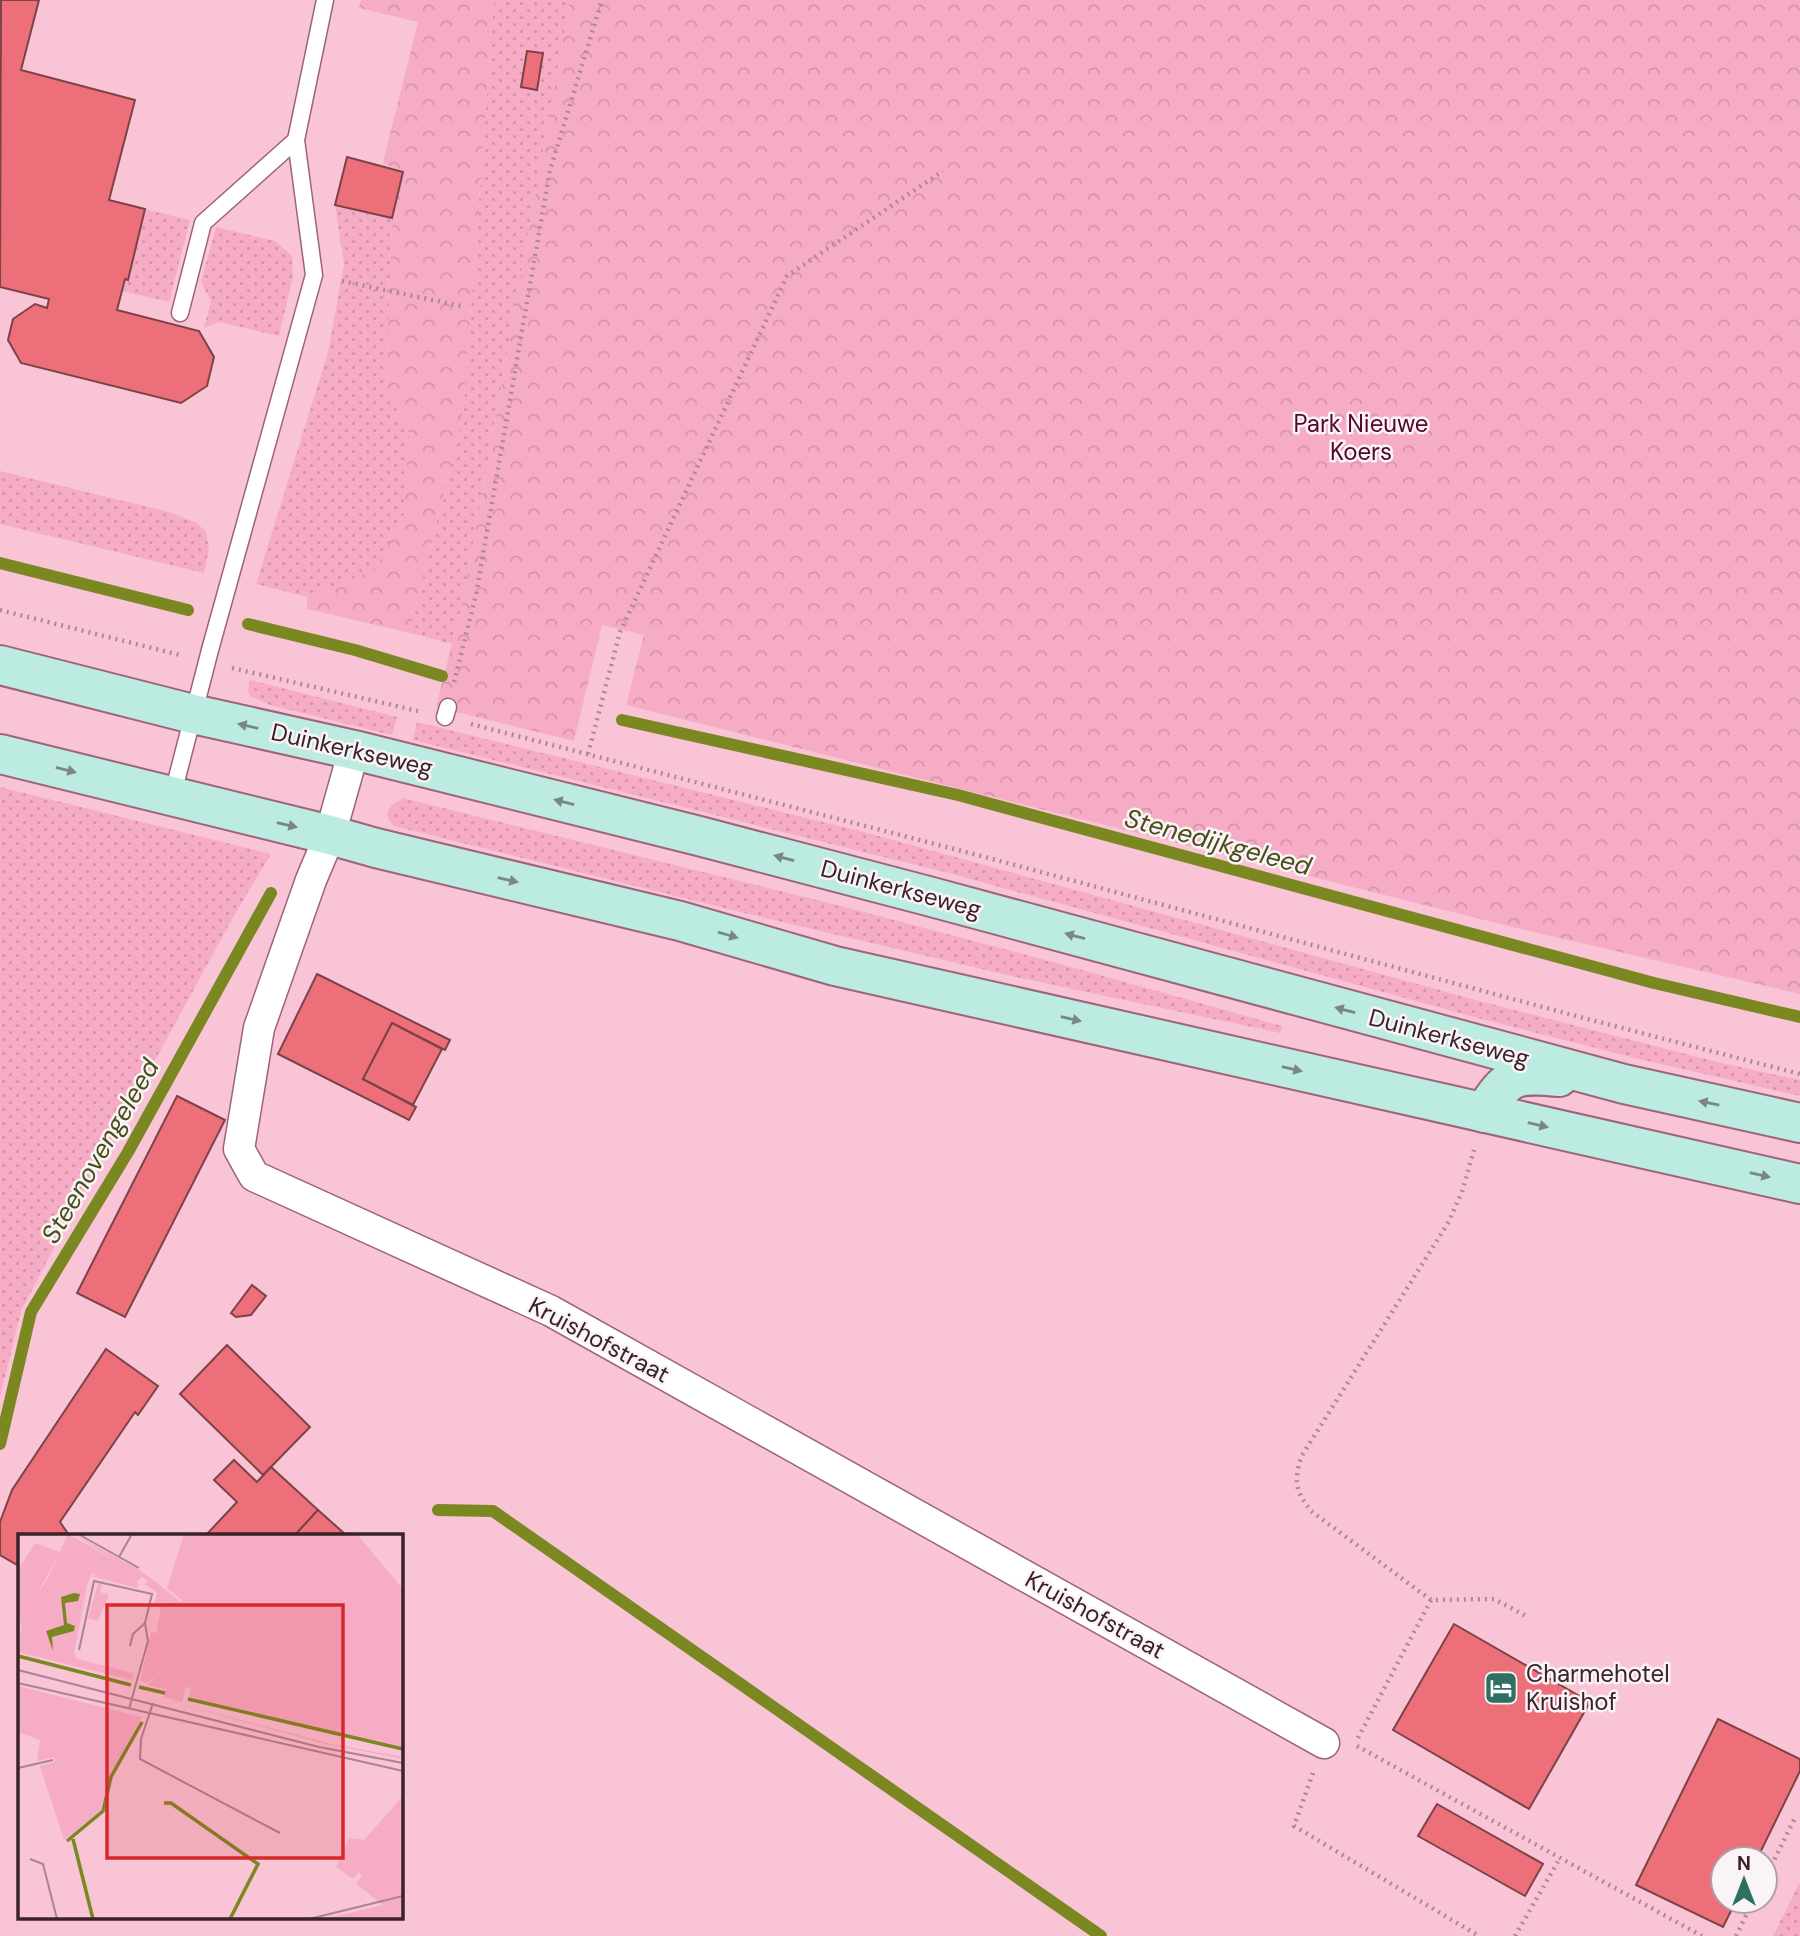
<svg xmlns="http://www.w3.org/2000/svg" width="1800" height="1936" font-family="'DM Sans',sans-serif">
<style>
.grass{fill:url(#grass-dots)}
.forest{fill:url(#forest-crowns)}
.lines{fill:none;stroke-linecap:round;stroke-linejoin:round}
.stream{stroke:#7b8720;stroke-width:12}
.building{fill:#ec6f7a;stroke:#7c4347;stroke-width:2}
.lane-casing{stroke:#9d6479;stroke-width:19}
.street-casing{stroke:#9d6479;stroke-width:33}
.secondary-casing{stroke:#9d6479;stroke-width:42}
.path{stroke:#b08795;stroke-width:4.5;stroke-dasharray:2 5;stroke-linecap:butt}
.lane{stroke:#fff;stroke-width:16}
.street{stroke:#fff;stroke-width:30}
.secondary{stroke:#bcebe2;stroke-width:38}
.oneway{fill:#7b8686}
.labels{text-anchor:middle;stroke-width:5;stroke-linejoin:round;paint-order:stroke}
.park-label{font-size:24px;fill:#52062d;stroke:#fbf4f6}
.street-label{font-size:24px;fill:#3a222b;stroke:#fbf4f6}
.poi-label{font-size:24px;fill:#3a222b;stroke:#fbf4f6;text-anchor:start}
.water-label{font-size:26px;font-style:italic;fill:#474e1a;stroke:#fbf4f6}
.inset-river{fill:none;stroke:#7b8720;stroke-width:3.5}
.inset-road{fill:none;stroke:#ac8392;stroke-width:2}
.view{fill:#d62828;fill-opacity:0.15;stroke:#d62828;stroke-width:3.5}
.inset-edge{fill:none;stroke:#3a222b;stroke-width:3.5}
</style>
<defs>
<pattern id="grass-dots" width="8" height="8" patternUnits="userSpaceOnUse" patternTransform="scale(1.75)"><rect width="8" height="8" fill="#f7acc6"/><path d="M2 2h.1M6 6h.1" fill="none" stroke="#d494aa" stroke-width="1.8" stroke-linecap="round"/></pattern>
<pattern id="forest-crowns" width="20" height="18" patternUnits="userSpaceOnUse" patternTransform="scale(1.75)"><rect width="20" height="18" fill="#f7acc6"/><path d="M2 6a3 3 0 1 1 6 0M12 15a3 3 0 1 1 6 0" fill="none" stroke="#d494aa"/></pattern>
</defs>
<rect width="100%" height="100%" fill="#f8c4d6"/>
<g class="grass">
<path d="M 494,0 L 570,0 L 463,601 L 452,644 L 410,633 L 463,413 Z"/>
<path d="M 335,205 L 392,218 L 386,386 L 409,434 L 404,515 L 375,571 L 307,597 L 256,584 L 328,352 L 344,264 Z"/>
<path d="M 144,209 L 190,220 L 169,302 L 122,291 Z"/>
<path d="M 216,227 L 275,241 L 292,256 L 293,276 L 279,336 L 219,322 L 204,328 L 211,301 L 201,282 Z"/>
<path d="M 0,471 L 169,512 L 197,523 L 206,532 L 209,548 L 204,573 L 0,524 Z"/>
<path d="M 250,680 L 397,717 L 392,735 L 270,705 L 250,696 L 248,689 Z"/>
<path d="M 417,722 L 860,831 L 1472,999 L 1717,1062 L 1800,1080 L 1800,1096 L 1635,1058 L 1478,1018 L 956,875 L 413,740 Z"/>
<path d="M 0,787 L 271,854 L 235,914 L 89,1181 L 21,1311 L 0,1398 Z"/>
<path d="M 403,798 L 845,907 L 1064,965 L 1282,1026 L 1280,1033 L 1016,977 L 744,913 L 394,826 L 389,820 L 387,813 L 392,805 Z"/>
<path d="M 1800,1882 L 1800,1936 L 1773,1936 Z"/>
</g>
<g class="forest">
<path d="M 361,0 L 494,0 L 463,413 L 410,633 L 307,609 L 307,597 L 375,570 L 404,515 L 409,434 L 386,386 L 392,218 L 403,172 L 383,163 L 418,22 L 359,8 Z"/>
<path d="M 570,0 L 1800,0 L 1800,994 L 1512,927 L 626,705 L 644,635 L 602,625 L 574,741 L 436,707 L 463,601 Z"/>
</g>
<g class="lines">
<g class="stream">
<path d="M 0,563 L 188,610"/>
<path d="M 248,624 L 355,650 L 442,676"/>
<path d="M 622,720 L 958,795 L 1654,983 L 1800,1017"/>
<path d="M 0,1444 L 31,1312 L 128,1152 L 271,893"/>
<path d="M 438,1510 L 493,1511 L 1101,1936"/>
</g>
</g>
<g class="building">
<path d="M 1,0 L 39,0 L 21,70 L 135,100 L 109,200 L 145,209 L 128,280 L 125,279 L 117,310 L 199,331 L 214,357 L 207,386 L 181,403 L 21,363 L 8,340 L 13,319 L 35,304 L 47,308 L 49,299 L 0,287 Z"/>
<path d="M 527,51 L 543,53 L 537,90 L 521,87 Z"/>
<path d="M 347,157 L 403,172 L 392,218 L 335,205 Z"/>
<path d="M 317,974 L 450,1040 L 445,1050 L 392,1023 L 363,1079 L 416,1107 L 409,1120 L 278,1054 Z"/>
<path d="M 392,1023 L 442,1049 L 413,1105 L 363,1079 Z"/>
<path d="M 177,1096 L 225,1120 L 125,1317 L 77,1293 Z"/>
<path d="M 252,1285 L 266,1296 L 251,1315 L 236,1317 L 231,1313 Z"/>
<path d="M 227,1345 L 310,1427 L 263,1475 L 180,1394 Z"/>
<path d="M 106,1349 L 158,1386 L 138,1415 L 135,1412 L 60,1522 L 69,1535 L 19,1535 L 19,1566 L 0,1555 L 0,1522 L 12,1490 Z"/>
<path d="M 234,1460 L 257,1482 L 271,1467 L 318,1510 L 295,1535 L 206,1535 L 237,1502 L 214,1480 Z"/>
<path d="M 318,1510 L 346,1535 L 295,1535 Z"/>
<path d="M 1454,1624 L 1590,1702 L 1529,1809 L 1393,1730 Z"/>
<path d="M 1718,1719 L 1800,1759 L 1800,1771 L 1757,1859 L 1723,1859 L 1723,1901 L 1736,1901 L 1723,1927 L 1636,1885 Z"/>
<path d="M 1437,1804 L 1543,1864 L 1525,1896 L 1418,1836 Z"/>
</g>
<g class="lines">
<defs>
<g id="lane">
<path d="M 180,313 L 203,223 L 296,140"/>
<path d="M 445,717 L 448,707"/>
<path d="M 172,797 L 210,650 L 314,275 L 296,140 L 325,0"/>
</g>
<path id="street" d="M 354,750 L 330,835 L 311,880 L 259,1028 L 239,1149 L 254,1176 L 551,1311 L 1324,1743"/>
<g id="secondary">
<path d="M 0,665 L 193,714 L 354,750 L 699,836 L 928,896 L 1624,1084 L 1800,1123"/>
<path d="M 0,754 L 330,835 L 376,848 L 680,921 L 835,966 L 1800,1184"/>
<path d="M 1484,1113 C 1507,1074 1516,1073 1559,1077"/>
</g>
</defs>
<use href="#lane" class="lane-casing"/>
<use href="#street" class="street-casing"/>
<use href="#secondary" class="secondary-casing"/>
<g class="path">
<path d="M 342,281 L 461,306"/>
<path d="M 0,610 L 180,655"/>
<path d="M 232,668 L 418,711"/>
<path d="M 454,682 L 476,595 L 550,170 L 602,0"/>
<path d="M 471,724 L 989,858 L 1576,1016 L 1800,1074"/>
<path d="M 588,754 L 620,632 L 787,276 L 943,171"/>
<path d="M 1431,1600 L 1311,1511 C 1295,1490 1294,1483 1301,1457 L 1448,1223 L 1462,1192 L 1474,1150"/>
<path d="M 1358,1738 L 1431,1600 L 1494,1599 L 1526,1616"/>
<path d="M 1357,1746 L 1702,1936"/>
<path d="M 1313,1773 L 1294,1826 L 1479,1936"/>
<path d="M 1765,1878 L 1796,1816"/>
<path d="M 1515,1936 L 1560,1858"/>
<path d="M 1736,1936 L 1753,1901"/>
</g>
<use href="#lane" class="lane"/>
<use href="#street" class="street"/>
<use href="#secondary" class="secondary"/>
</g>
<defs><path id="oneway-solid" d="M-6-.8H1V-3.2L6.5 0L1 3.2V.8H-6Z" transform="scale(1.75)"/></defs>
<g class="oneway">
<use href="#oneway-solid" transform="translate(248 726) rotate(-167)"/>
<use href="#oneway-solid" transform="translate(66 770) rotate(14)"/>
<use href="#oneway-solid" transform="translate(564 802) rotate(-166)"/>
<use href="#oneway-solid" transform="translate(287 825) rotate(13)"/>
<use href="#oneway-solid" transform="translate(784 858) rotate(-165)"/>
<use href="#oneway-solid" transform="translate(508 880) rotate(13)"/>
<use href="#oneway-solid" transform="translate(728 935) rotate(16)"/>
<use href="#oneway-solid" transform="translate(1075 936) rotate(-165)"/>
<use href="#oneway-solid" transform="translate(1345 1010) rotate(-165)"/>
<use href="#oneway-solid" transform="translate(1071 1019) rotate(13)"/>
<use href="#oneway-solid" transform="translate(1292 1069) rotate(13)"/>
<use href="#oneway-solid" transform="translate(1709 1103) rotate(-168)"/>
<use href="#oneway-solid" transform="translate(1538 1125) rotate(13)"/>
<use href="#oneway-solid" transform="translate(1760 1175) rotate(13)"/>
</g>
<defs>
<symbol id="hotel-square" viewBox="-11 -11 22 22"><rect x="-9" y="-9" width="18" height="18" rx="4" fill="#2e7162" stroke="#fbf4f6"/><path d="M-6-4.5h1.5V1H6V5H4.5V3h-9V5H-6ZM-4 0a1.8 1.8 0 1 1 3.6 0ZM.5 0V-2.5h3Q6-2.5 6 0Z" fill="#fff"/></symbol>
</defs>
<g fill-rule="evenodd">
<use href="#hotel-square" x="1482" y="1669" width="38" height="38"/>
</g>
<g class="labels">
<g class="park-label">
<text x="1361" y="432">Park Nieuwe<tspan x="1361" dy="28">Koers</tspan></text>
</g>
<g class="street-label">
<text transform="translate(352 750) rotate(13)" y="8">Duinkerkseweg</text>
<text transform="translate(901 889) rotate(15)" y="8">Duinkerkseweg</text>
<text transform="translate(1449 1038) rotate(15)" y="8">Duinkerkseweg</text>
<text transform="translate(599 1340) rotate(28)" y="8">Kruishofstraat</text>
<text transform="translate(1095 1615) rotate(29)" y="8">Kruishofstraat</text>
</g>
<g class="poi-label">
<text x="1526" y="1682">Charmehotel<tspan x="1526" dy="28">Kruishof</tspan></text>
</g>
<g class="water-label">
<text transform="translate(1218 842) rotate(15)" y="9">Stenedijkgeleed</text>
<text transform="translate(100 1151) rotate(-60)" y="9">Steenovengeleed</text>
</g>
</g>
<g transform="translate(18 1534)">
<rect width="385" height="385" fill="#f8c4d6"/>
<path d="M 55,0 L 120,35 L 138,48 L 164,69 L 148,155 L 142,154 L 154,62 ZM 166,0 L 191,0 L 172,56 L 168,56 L 164,66 L 149,54 ZM 17,9 L 42,18 L 0,95 L 0,36 ZM 85,30 L 120,49 L 119,54 L 73,42 L 82,40 ZM 71,46 L 56,118 L 59,125 L 115,139 L 115,146 L 52,131 L 55,118 L 45,112 L 48,101 L 58,101 ZM 80,49 L 84,50 L 82,58 L 91,61 L 80,87 L 70,84 ZM 44,51 L 61,56 L 42,91 L 27,95 L 30,116 L 9,111 L 28,65 L 31,68 L 20,89 L 36,73 ZM 133,98 L 140,99 L 142,138 L 129,149 L 122,147 ZM 0,152 L 124,183 L 92,242 L 82,277 L 46,306 L 22,232 L 37,228 L 36,223 L 19,227 L 22,206 L 0,198 ZM 143,165 L 314,210 L 385,223 L 385,225 L 303,209 ZM 385,262 L 385,385 L 307,385 L 365,371 L 338,350 L 344,341 L 341,338 L 335,345 L 318,333 L 331,304 L 346,306 Z" fill="#f7acc6"/>
<path d="M 50,0 L 125,42 L 117,49 L 85,31 L 82,40 L 74,40 L 79,26 L 47,41 L 69,51 L 58,101 L 48,101 L 45,112 L 55,118 L 52,131 L 0,118 L 5,82 L 30,44 ZM 44,51 L 61,56 L 48,57 L 42,64 L 42,91 L 27,95 L 30,116 L 9,111 L 28,66 L 31,68 L 20,89 L 23,93 L 40,87 L 36,73 ZM 191,0 L 339,0 L 385,55 L 385,213 L 171,163 L 173,154 L 168,153 L 164,168 L 146,163 L 164,66 L 168,55 L 172,56 ZM 130,45 L 154,62 L 142,154 L 129,151 L 142,138 L 139,92 L 143,74 L 136,72 L 139,59 L 127,50 Z" fill="#f7acc6" fill-rule="evenodd"/>
<path d="M 56,17 L 79,26 L 69,51 L 46,42 Z" fill="#f7acc6"/>
<path d="M 56,59 L 62,60 L 60,67 L 47,69 L 49,89 L 57,92 L 56,97 L 34,103 L 35,117 L 28,97 L 46,91 L 43,63 Z" fill="#7b8720"/>
<path class="inset-river" d="M 0,122 L 113,151M 121,153 L 147,159M 170,165 L 385,215M 146,269 L 153,269 L 240,330 L 212,385M 55,305 L 75,385M 49,307 L 85,277 L 93,243 L 124,188"/>
<path class="inset-road" d="M 60,0 L 121,34M 101,23 L 114,0M 112,112 L 115,100 L 127,89M 61,116 L 76,47 L 134,60 L 127,89 L 130,107 L 111,175M 0,136 L 301,213 L 385,229M 0,149 L 385,237M 135,169 L 123,205 L 122,225 L 262,299M 0,234 L 35,226M 12,325 L 25,330 L 39,385M 291,385 L 385,362"/>
<path class="view" d="M 89,71 L 325,71 L 325,324 L 89,324 Z"/>
<rect width="385" height="385" class="inset-edge"/>
</g>
<g transform="translate(1744 1880)"><circle r="33" fill="#fbf4f6" stroke="#aea0a5" stroke-width="2"/>
<path d="M0-5L12 26L0 18L-12 26Z" fill="#2e7162"/>
<text y="-10" font-size="19" font-weight="bold" text-anchor="middle" fill="#3a222b">N</text>
</g>
</svg>
